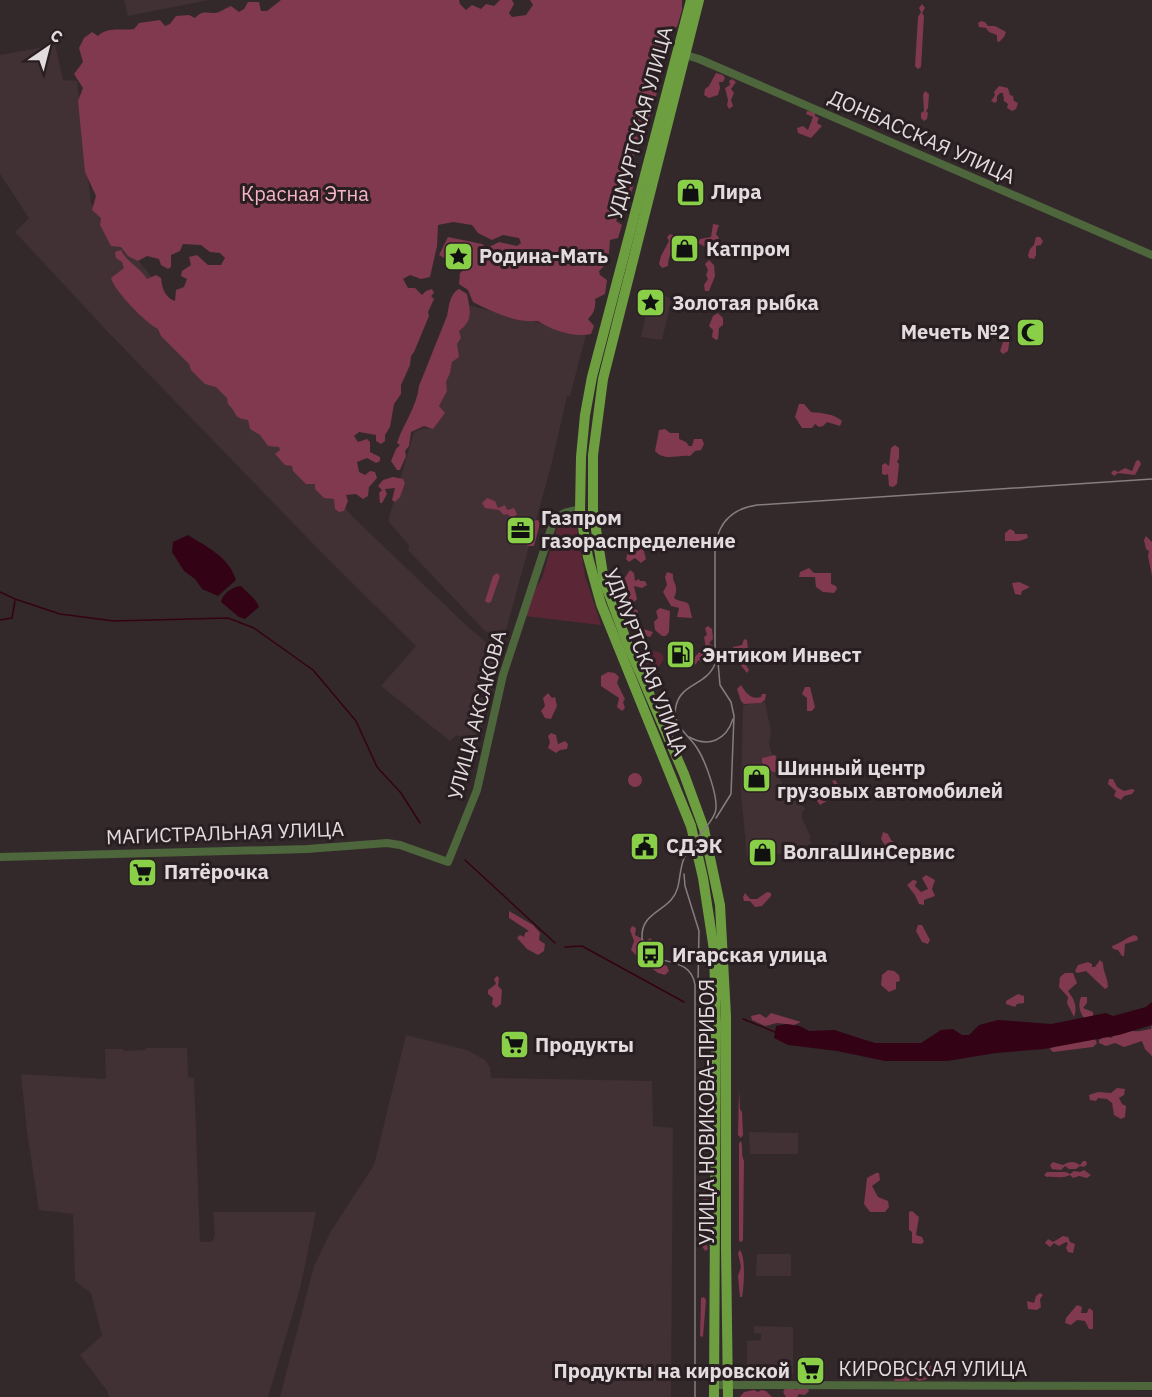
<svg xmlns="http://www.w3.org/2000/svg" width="1152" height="1397" font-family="'IBM Plex Sans',sans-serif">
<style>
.built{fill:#413034}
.green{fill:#5b2736}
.forest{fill:#80394e}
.water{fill:#340215}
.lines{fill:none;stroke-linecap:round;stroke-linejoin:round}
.stream{stroke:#340215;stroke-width:1.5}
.tertiary{stroke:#4e663b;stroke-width:8}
.primary{stroke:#6d9f41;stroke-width:10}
.tram{stroke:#867d7f;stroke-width:1.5}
.labels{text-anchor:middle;stroke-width:6;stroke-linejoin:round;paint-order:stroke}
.street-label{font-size:20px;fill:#e3dcde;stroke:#291f22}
.poi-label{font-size:20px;font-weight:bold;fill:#e3dcde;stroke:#291f22;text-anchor:start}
.park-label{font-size:20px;fill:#f6b5c5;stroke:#291f22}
</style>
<rect width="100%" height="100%" fill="#33292b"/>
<g class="built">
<path d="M 124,0 L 209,0 L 128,16 Z"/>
<path d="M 55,45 L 63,80 L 77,81 L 91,204 L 353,517 L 468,627 L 501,655 L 477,741 L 456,735 L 450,741 L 381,686 L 416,646 L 324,555 L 107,331 L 15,232 L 29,218 L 0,174 L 0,55 Z"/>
<path d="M 651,293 L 672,298 L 662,340 L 641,337 Z"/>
<path d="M 463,304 L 586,335 L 570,396 L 567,396 L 552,462 L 505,634 L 501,638 L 485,631 L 408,550 L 409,545 L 388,521 L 414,432 L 424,428 L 429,429 Z"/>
<path d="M 765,702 L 771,731 L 769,744 L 784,791 L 806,809 L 802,812 L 802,818 L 811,838 L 809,839 L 812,843 L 790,854 L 759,854 L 747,856 L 741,793 L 743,705 Z"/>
<path d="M 406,1035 L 467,1050 L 485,1060 L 490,1067 L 491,1078 L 652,1081 L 653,1126 L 673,1128 L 671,1397 L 280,1397 L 314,1266 L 331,1231 L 374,1165 Z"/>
<path d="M 146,1048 L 187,1048 L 188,1077 L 194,1078 L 200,1242 L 212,1242 L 215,1235 L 213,1212 L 316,1212 L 300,1289 L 268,1397 L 109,1397 L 108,1392 L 80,1355 L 102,1336 L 91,1293 L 75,1281 L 73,1214 L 39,1210 L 27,1132 L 21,1074 L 106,1079 L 105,1049 L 123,1049 L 124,1051 L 146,1050 Z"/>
<path d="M 749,1132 L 798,1133 L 798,1154 L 750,1154 Z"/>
<path d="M 757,1254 L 791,1254 L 791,1276 L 756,1276 Z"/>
<path d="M 754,1326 L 793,1327 L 793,1374 L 747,1373 L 747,1341 L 761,1340 L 761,1334 L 754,1333 Z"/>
</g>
<g class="green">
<path d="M 565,518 L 570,518 L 576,522 L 585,576 L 601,625 L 525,616 L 533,593 L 542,578 L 557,528 Z"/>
<path d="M 640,650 C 665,650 672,656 651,674 L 646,674 L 637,655 Z"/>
</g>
<g class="forest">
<path d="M 281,0 L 459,0 L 460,4 L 466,10 L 472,5 L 481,9 L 486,4 L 494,6 L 500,0 L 512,0 L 514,4 L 509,13 L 512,17 L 526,15 L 533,5 L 530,0 L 682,0 L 682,10 L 677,27 L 670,29 L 660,42 L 666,57 L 656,76 L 659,86 L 650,116 L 637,127 L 636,133 L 641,134 L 643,140 C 639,151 630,155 632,168 L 630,172 L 634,184 L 626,211 L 618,216 L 616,221 L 622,225 L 618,238 L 610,240 C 609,251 610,262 599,271 L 600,275 L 607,280 L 605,294 L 595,299 C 596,308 594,313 588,319 L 594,326 L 591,334 C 575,338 551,330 538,321 C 515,323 493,312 473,302 L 468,290 L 459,284 L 460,273 L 467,267 L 472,253 L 448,245 L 444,258 L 439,255 L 448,237 L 482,244 L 487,248 L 499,242 L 517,246 L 521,243 L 519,238 L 503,235 L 492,240 L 478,233 L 472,225 L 453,222 L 438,225 L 437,246 L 430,277 L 421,279 L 410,275 L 403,279 L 408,288 L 415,288 L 422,295 L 426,291 L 432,289 L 434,293 L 431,296 L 434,299 L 428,312 L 429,316 L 414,352 L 411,356 L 410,365 L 401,385 L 401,394 L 394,404 L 390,427 L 385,435 L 385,441 L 381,444 L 376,441 L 376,435 L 359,432 L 354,436 L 358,442 L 367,439 L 370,442 L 370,452 L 380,457 L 380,461 L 376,463 L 367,458 L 357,462 L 359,472 L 365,475 L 370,471 L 375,472 L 377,478 L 369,487 L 368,496 L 363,499 L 356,494 L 346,495 L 348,501 L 344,511 L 339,512 L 335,509 L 334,499 L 324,498 L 315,489 L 315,484 L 306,484 L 293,471 L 292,466 L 285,465 L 275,454 L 280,450 L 279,447 L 268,446 L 260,435 L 250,429 L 248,420 C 232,418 238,413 228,404 L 227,398 L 216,387 L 205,384 L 191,370 L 189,364 L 161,336 L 158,329 C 146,323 115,292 111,278 L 124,268 L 122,262 L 116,258 L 115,252 L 121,250 C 127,263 140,267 147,279 L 156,275 L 161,278 C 162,288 165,298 175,301 L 176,290 L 184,287 L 187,279 L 181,276 L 182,271 L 191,265 L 189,257 L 197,255 L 208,265 L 221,265 L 225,258 L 220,253 L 210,252 L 201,245 L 183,244 L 180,251 L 171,255 L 171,267 L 168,269 L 161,265 L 159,259 L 147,256 L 138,261 L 128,256 L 121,247 L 111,246 L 100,225 L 101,218 L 92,210 L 96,196 L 85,172 L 78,101 L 83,88 L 74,74 L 83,62 L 79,48 L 84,38 L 92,32 L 98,36 C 108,26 122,31 134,29 L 139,23 L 160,20 L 165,26 L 170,24 L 176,16 L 189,15 L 195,18 C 203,10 205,13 215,13 C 219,13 226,8 231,6 L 239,12 L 244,9 L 248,2 L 259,2 L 261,11 L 267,11 Z"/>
<path d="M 922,4 L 925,8 L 922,13 L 924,16 L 921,67 L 918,69 L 915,66 L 918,17 L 921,12 L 919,8 Z"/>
<path d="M 981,21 L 985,22 L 988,26 L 995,26 L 1006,32 L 1004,37 L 999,42 L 997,41 L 997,35 L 989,32 L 986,28 L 979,27 L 978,23 Z"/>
<path d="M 716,73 L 723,75 L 725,78 L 723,82 L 719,82 L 720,88 L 718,95 L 709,98 L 704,95 L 705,89 L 709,86 Z"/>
<path d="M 732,79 L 736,82 L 731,89 L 734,93 L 731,100 L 733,106 L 729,109 L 727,105 L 728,100 L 725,88 L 730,85 L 729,81 Z"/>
<path d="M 999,86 L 1008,88 L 1010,95 L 1013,96 L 1014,101 L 1018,103 L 1016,109 L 1012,111 L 1007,108 L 1008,104 L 1004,101 L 1003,93 L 1000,93 L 997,96 L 997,101 L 995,103 L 991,101 L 995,95 L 994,92 Z"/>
<path d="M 925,91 L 929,94 L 928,108 L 926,111 L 928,113 L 927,119 L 924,121 L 921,118 L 921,113 L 924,111 L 923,95 Z"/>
<path d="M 807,111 L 815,112 L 815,116 L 819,118 L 817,123 L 822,126 L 811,138 L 798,133 L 797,128 L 803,126 L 808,130 L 813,117 L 806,114 Z"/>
<path d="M 713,224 L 719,225 L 716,234 L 719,238 L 713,251 L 698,243 L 700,239 L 711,237 Z"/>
<path d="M 670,234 L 681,238 L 685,242 L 682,245 L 674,244 C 672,252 668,257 668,266 L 662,268 L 659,264 L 661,256 L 669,241 L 667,237 Z"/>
<path d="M 1036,237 L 1040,237 L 1043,241 L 1041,245 L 1036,246 L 1036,255 L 1034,259 L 1029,258 L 1028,255 L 1030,249 L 1034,245 Z"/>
<path d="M 709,260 L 714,265 L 715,276 L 709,291 L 705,291 L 704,285 L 708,279 L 706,275 L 708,270 L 705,264 Z"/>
<path d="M 459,289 L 467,294 C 470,310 474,320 459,331 L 461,338 L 457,344 L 459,357 L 452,362 L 450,373 L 446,382 L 447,391 L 439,406 L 445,413 L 433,429 L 424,426 L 411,432 L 409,446 L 405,451 L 406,456 L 400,470 L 397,470 L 391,461 L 396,449 L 400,445 L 397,443 C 403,424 417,407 419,386 L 447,316 C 449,306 450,293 459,289 Z"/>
<path d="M 718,313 L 723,318 L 723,325 L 719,328 L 718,339 L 716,340 L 712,337 L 713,330 L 709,326 L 713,316 Z"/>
<path d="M 1009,324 L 1010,329 L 1007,332 L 1010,337 L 1008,351 L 1003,354 L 1000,351 L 1006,333 L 1005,327 Z"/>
<path d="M 799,404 L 804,404 L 811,412 C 821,413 835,414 842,421 L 840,426 L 827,422 L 823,426 L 819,427 L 815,424 L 812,428 L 802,428 L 795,417 Z"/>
<path d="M 665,429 L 670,433 L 679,433 L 679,439 L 686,442 L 689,446 L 692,446 L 694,439 L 702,439 L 704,444 L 701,450 L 695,451 L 690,456 C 678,454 665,462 655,451 L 659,430 Z"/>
<path d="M 895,445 L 899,448 L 899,458 L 897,462 L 899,464 L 897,484 L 893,487 L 889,486 L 888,474 L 885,475 L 882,474 L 882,465 L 885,463 L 889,466 L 891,448 Z"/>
<path d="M 1139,460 L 1141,464 L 1135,475 L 1118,473 L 1114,476 L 1111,473 L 1114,470 L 1118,472 L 1125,468 L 1132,471 L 1136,461 Z"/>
<path d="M 393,477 L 403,479 L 405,483 L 400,497 L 395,502 L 392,500 L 395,488 L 385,489 L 387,494 L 382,503 L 380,503 L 379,493 L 382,490 L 378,486 L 383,480 Z"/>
<path d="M 487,498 L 495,501 L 498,508 L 505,505 L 507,510 L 514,508 L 517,514 L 513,518 L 507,514 L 504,515 L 499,510 L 485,508 L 482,503 Z"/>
<path d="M 538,520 L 540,523 L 534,546 L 527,546 C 528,536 531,530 533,521 Z"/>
<path d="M 1010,529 L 1014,531 L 1015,534 L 1027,534 L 1028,538 L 1019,541 L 1005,541 L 1005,533 Z"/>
<path d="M 1146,536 L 1152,542 L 1152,576 L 1148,556 L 1149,551 L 1146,549 L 1144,540 Z"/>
<path d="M 636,544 L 643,548 L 646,559 L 641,563 L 635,558 L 629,562 L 626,559 L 629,548 Z"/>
<path d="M 809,568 L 814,573 L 831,573 L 831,584 L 836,586 L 837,589 L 834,593 L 823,592 L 816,587 L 815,577 L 799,577 L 800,572 Z"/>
<path d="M 630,570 L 634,573 L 635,581 L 639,579 L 640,581 L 645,581 L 647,585 L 642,588 L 634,586 L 637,599 L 634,602 L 629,599 L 629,591 L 624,585 L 624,579 Z"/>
<path d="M 667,572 L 673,574 C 672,584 680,585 674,598 C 678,602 686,600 689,605 C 690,609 691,614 692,618 L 677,617 L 679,608 L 671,606 L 663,592 L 667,585 L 665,577 Z"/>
<path d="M 497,573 L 500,576 L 491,602 L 488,603 L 485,601 L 493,576 Z"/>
<path d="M 1019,582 L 1030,587 L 1022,591 L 1021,595 L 1015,594 L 1012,583 Z"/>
<path d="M 634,608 L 638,611 L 637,627 L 653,632 L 650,637 L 636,633 L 631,612 Z"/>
<path d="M 660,608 L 670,611 L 669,632 L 666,636 L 662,636 L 655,630 L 654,622 L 658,618 L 656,611 Z"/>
<path d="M 708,626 L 712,629 L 713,639 L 709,643 L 713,646 L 713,662 L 711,664 L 707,661 L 703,663 L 698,660 L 696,664 L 693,665 C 692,657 700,651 706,648 L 704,637 L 707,635 L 705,628 Z"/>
<path d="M 744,639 L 747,640 L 748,650 L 738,652 L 749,670 L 747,673 L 739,663 L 732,662 L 729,658 L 733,652 L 733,647 L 742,645 Z"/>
<path d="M 608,672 L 615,673 L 619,677 L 617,683 L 625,699 L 623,702 L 625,708 L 622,711 L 617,707 L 619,698 L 601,686 L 601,676 Z"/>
<path d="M 741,685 C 746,693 751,700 761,697 L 762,694 L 766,694 L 765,700 L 761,703 L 744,704 L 741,701 L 737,689 Z"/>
<path d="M 805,687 L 810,687 L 815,707 L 812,711 L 807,711 L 807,698 L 802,694 Z"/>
<path d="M 548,693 L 552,698 L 555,697 L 557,706 L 551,719 L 545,718 L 541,711 L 545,706 L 543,698 Z"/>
<path d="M 551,733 L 556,735 L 558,744 L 565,741 L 568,744 L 567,749 L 560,750 L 556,753 L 548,748 L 550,742 L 548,736 Z"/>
<path d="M 775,755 L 777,759 L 776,763 L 781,769 L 781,774 L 771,771 L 767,765 L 762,763 L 762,758 Z"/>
<circle cx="635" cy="780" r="7"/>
<path d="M 1109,779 L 1113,779 L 1117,787 L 1124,791 L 1132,789 L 1135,790 L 1132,794 L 1124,796 L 1121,800 L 1114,796 L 1116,791 L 1108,784 Z"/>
<path d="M 835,780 L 840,787 L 840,793 L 820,805 L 817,801 L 821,795 C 827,795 833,793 836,787 L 832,781 Z"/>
<path d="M 883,832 L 888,834 L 891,840 L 898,845 L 896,850 L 888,850 L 881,839 Z"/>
<path d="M 926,875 L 935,880 L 932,889 L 935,896 L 924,900 L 924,905 L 919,904 L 915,895 L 907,885 L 913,880 L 917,881 L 915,886 L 921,892 L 928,889 L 922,878 Z"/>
<path d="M 767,892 L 771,893 L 771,896 L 762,906 L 755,907 L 750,901 L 744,901 L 743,897 L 745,893 L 750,899 L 757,899 Z"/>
<path d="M 509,911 L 533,925 L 540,933 L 539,940 L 545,944 L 544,951 L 538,955 L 527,949 L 517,938 L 520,935 L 524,937 L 525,933 L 529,931 L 509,918 Z"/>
<path d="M 918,925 L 922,925 L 930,940 L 928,944 L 922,942 L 916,931 Z"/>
<path d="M 632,926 L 636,928 L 635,935 L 646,941 L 650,938 L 653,941 L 655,951 L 652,954 L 646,953 L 644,957 L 637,956 L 631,950 L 634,941 L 630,930 Z"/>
<path d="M 1134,935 L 1137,936 L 1138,940 L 1125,944 L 1124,956 L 1122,956 L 1118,950 L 1113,949 L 1112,946 C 1121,943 1126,938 1134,935 Z"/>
<path d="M 651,960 L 667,966 L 669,971 L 665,975 L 658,973 L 649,966 L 649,961 Z"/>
<path d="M 1100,960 L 1103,963 C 1103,972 1108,978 1108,987 L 1105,989 L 1086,971 L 1077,973 L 1075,971 L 1078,965 L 1088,962 L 1092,964 L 1092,967 L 1095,967 Z"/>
<path d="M 888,970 L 894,971 L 899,975 L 900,981 L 896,982 L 896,989 L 889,992 L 881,985 L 882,975 Z"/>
<path d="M 1065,973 L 1073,973 L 1077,983 L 1068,991 C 1074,999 1078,1007 1074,1017 L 1067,1003 L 1068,997 L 1059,987 L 1060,977 Z"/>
<path d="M 497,976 L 499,978 L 498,986 L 502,990 L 501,1004 L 496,1008 L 492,1004 L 493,998 L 488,994 L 488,990 L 496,984 L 494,979 Z"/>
<path d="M 1018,994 L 1024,996 L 1024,1003 L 1017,1004 L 1015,1007 L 1006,1004 L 1006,1001 Z"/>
<path d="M 1081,997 L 1087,997 L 1087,1003 L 1083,1008 L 1093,1012 L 1093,1017 L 1085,1019 C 1079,1013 1078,1004 1081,997 Z"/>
<path d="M 771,1013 L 801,1022 L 794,1025 L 777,1023 L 765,1026 L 752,1020 L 751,1016 L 760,1014 L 766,1018 Z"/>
<path d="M 1152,1023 L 1152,1056 L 1145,1049 L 1142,1041 L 1124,1047 L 1115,1043 L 1106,1046 L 1099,1043 L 1099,1040 L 1105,1036 L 1111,1038 C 1121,1028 1130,1032 1141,1031 C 1145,1030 1148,1029 1151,1029 Z"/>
<path d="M 1094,1037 L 1097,1043 L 1093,1047 L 1053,1052 L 1050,1049 L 1054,1045 Z"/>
<path d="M 1117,1088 L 1125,1089 L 1124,1095 L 1119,1098 L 1122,1104 L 1126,1106 L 1125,1117 L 1121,1119 L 1114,1115 L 1112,1103 L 1107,1099 L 1098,1098 L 1096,1101 L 1090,1100 L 1089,1095 L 1098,1092 L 1111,1093 Z"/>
<path d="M 739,1091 L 740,1109 L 742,1112 L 743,1135 L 741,1138 L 738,1135 Z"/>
<path d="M 741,1141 C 743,1148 741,1154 744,1161 L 743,1239 L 742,1242 L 739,1241 L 739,1143 Z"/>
<path d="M 1083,1161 L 1086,1161 L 1087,1164 L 1084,1167 L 1080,1166 L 1076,1169 L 1069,1169 L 1065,1166 L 1061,1170 L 1052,1169 L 1050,1165 L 1053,1162 L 1063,1165 C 1070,1161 1074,1161 1080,1165 Z"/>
<path d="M 1084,1170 L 1091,1175 L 1087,1178 L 1079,1176 L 1073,1178 L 1070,1175 C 1063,1179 1055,1176 1047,1177 L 1044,1175 L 1047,1172 L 1066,1172 L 1070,1174 L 1074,1171 L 1080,1172 Z"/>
<path d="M 876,1173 L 879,1173 L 880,1180 L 872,1186 L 878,1197 L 888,1201 L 889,1207 L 885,1212 L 870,1212 L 864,1204 L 867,1178 Z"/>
<path d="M 706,1184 L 709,1186 L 706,1239 L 708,1249 L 705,1251 L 702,1246 L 703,1185 Z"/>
<path d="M 912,1211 L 919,1217 L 916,1235 L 922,1237 L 924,1242 L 921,1244 L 912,1243 L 912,1232 L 909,1230 L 909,1212 Z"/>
<path d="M 1063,1236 L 1068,1237 L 1070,1242 L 1075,1244 L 1073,1253 L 1068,1252 L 1066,1248 L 1068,1243 L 1066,1242 L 1059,1246 L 1054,1243 L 1050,1247 L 1045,1243 L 1048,1239 L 1053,1242 Z"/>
<path d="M 740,1250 C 746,1258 744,1286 742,1297 L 740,1297 L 738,1276 L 741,1267 L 738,1253 Z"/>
<path d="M 1040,1293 L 1043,1295 L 1040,1299 L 1041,1307 L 1037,1310 L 1028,1309 L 1027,1301 L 1034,1303 L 1036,1296 Z"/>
<path d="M 704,1297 L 706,1300 L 703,1337 L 700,1336 L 701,1298 Z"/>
<path d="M 1077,1305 L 1082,1307 L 1081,1313 L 1087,1313 L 1089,1308 L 1093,1311 L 1093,1329 L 1089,1329 L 1085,1321 L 1077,1320 L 1071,1325 L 1065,1323 L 1066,1318 Z"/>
<path d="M 926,1365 L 931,1365 L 933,1369 L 928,1373 L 927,1379 L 919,1381 L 914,1378 L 916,1374 L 925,1370 Z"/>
<path d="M 896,1371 L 899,1373 L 904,1371 L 909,1373 L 911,1377 L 909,1381 L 895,1381 L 893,1377 Z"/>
<path d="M 791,1386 L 796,1390 L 800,1387 L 807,1387 L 809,1391 L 805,1395 L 799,1394 L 797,1397 L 786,1397 L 783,1392 L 786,1387 Z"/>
<path d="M 754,1390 L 758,1392 L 761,1390 L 766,1391 L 772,1397 L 740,1397 L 744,1392 Z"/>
</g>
<g class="water">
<path d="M 188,535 C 207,547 229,557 236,580 L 218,596 L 202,589 L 195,579 L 184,571 L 172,552 L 173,542 Z"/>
<path d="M 241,586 C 247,593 256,598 259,607 L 245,619 L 239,617 L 221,602 C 223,593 232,587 241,586 Z"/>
<path d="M 1152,1002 L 1152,1025 L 1119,1035 L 1044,1049 L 996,1053 L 947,1061 L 885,1061 L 837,1051 L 788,1045 L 774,1038 L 776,1026 L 786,1024 L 800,1026 L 809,1031 L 834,1030 L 875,1043 L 921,1043 L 941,1030 L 953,1029 L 962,1035 L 969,1035 L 979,1025 L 998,1020 L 1051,1024 L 1106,1013 L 1113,1016 L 1146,1007 Z"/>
</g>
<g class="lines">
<g class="stream">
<path d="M 0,592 L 15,599 L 60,614 L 114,621 L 228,618 L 254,628 L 313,670 L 356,721 L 377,767 L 401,793 L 420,823"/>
<path d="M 0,620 L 12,618 L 15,601"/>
<path d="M 465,860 L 555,943"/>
<path d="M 565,947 L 582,946 L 684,1002"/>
<path d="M 743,1019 L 775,1032"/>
</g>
<g class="tertiary">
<path d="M 682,54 L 699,59 L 1152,255"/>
<path d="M 0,857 L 307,849 L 387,843 L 400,845 L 448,862 L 477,790 L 503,675 L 552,526 C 559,513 566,511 580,510"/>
<path d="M 714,1385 L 1152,1386"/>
</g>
<g class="primary">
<path d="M 691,0 L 592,377 L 585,415 L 581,457 L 580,510 L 588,557 L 601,604 L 691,826 L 703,878 L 714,950 L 716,1024 L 714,1397"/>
<path d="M 699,0 L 603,379 L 593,455 L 593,510 L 604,581 L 628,645 L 684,774 L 704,829 L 720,905 L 726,1016 L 726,1248 L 728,1397"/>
</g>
<g class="tram">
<path d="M 689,737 C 709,748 726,740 733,719"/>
<path d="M 716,818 L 731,794 L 734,716 L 731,702 L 720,685 L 718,662"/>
<path d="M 684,874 L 685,886 L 699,931 L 698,983"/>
<path d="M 695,1397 L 695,985 C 690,950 644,972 642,938 C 641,916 659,913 671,900 C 683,887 677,869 686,854 C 693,839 709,828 715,813 C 720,800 705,760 697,748 C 688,734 671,725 676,706 C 681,683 706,686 715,664 L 715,550 C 717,524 730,509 757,505 L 1152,479"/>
</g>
</g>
<defs>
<symbol id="shop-square" viewBox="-11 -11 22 22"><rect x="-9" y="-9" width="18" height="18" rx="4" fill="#89cf48" stroke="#291f22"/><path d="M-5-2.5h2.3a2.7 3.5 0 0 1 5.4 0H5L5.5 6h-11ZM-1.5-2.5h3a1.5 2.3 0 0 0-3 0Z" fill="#111"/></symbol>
<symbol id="sight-square" viewBox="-11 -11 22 22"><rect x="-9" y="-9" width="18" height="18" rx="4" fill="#89cf48" stroke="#291f22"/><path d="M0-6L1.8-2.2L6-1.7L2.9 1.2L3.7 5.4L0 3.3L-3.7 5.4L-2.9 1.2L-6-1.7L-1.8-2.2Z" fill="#111"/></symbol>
<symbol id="mosque-square" viewBox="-11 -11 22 22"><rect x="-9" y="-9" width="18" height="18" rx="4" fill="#89cf48" stroke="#291f22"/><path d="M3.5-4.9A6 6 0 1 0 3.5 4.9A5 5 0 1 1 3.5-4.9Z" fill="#111"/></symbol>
<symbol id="office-square" viewBox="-11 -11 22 22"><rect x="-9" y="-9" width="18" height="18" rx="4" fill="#89cf48" stroke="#291f22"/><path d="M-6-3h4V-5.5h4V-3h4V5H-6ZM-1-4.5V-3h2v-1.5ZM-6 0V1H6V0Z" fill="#111"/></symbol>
<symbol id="fuel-square" viewBox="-11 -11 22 22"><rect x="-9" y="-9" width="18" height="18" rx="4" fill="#89cf48" stroke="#291f22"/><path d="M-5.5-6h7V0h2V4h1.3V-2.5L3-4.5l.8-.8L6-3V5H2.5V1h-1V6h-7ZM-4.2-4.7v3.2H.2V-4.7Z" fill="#111"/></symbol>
<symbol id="civic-square" viewBox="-11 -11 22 22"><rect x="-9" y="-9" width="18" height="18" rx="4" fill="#89cf48" stroke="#291f22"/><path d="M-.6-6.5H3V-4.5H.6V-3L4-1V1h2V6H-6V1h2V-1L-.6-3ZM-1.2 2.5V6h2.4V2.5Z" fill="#111"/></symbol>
<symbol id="supermarket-square" viewBox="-11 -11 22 22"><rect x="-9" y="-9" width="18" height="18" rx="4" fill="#89cf48" stroke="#291f22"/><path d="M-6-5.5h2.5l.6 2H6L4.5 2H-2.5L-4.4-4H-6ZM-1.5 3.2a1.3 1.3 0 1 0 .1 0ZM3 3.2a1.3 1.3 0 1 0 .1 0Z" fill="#111"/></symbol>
<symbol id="bus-square" viewBox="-11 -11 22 22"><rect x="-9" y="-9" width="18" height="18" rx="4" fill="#89cf48" stroke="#291f22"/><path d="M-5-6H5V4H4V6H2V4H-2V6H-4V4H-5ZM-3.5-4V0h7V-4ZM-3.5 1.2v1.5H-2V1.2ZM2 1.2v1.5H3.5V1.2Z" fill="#111"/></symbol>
</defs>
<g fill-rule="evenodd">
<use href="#shop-square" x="674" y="176" width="33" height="33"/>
<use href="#shop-square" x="668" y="232" width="33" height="33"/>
<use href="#sight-square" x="442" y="240" width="33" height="33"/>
<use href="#sight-square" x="634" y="286" width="33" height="33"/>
<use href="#mosque-square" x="1014" y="316" width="33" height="33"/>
<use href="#office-square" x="504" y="514" width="33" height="33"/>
<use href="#fuel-square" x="664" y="638" width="33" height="33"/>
<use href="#shop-square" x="740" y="762" width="33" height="33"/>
<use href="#civic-square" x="628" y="830" width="33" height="33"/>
<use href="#shop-square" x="746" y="836" width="33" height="33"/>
<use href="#supermarket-square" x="126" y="856" width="33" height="33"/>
<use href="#bus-square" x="634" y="938" width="33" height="33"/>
<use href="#supermarket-square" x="498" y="1028" width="33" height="33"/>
<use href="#supermarket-square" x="794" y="1354" width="33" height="33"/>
</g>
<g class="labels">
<g class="street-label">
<text transform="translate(640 123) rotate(-75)" y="7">УДМУРТСКАЯ УЛИЦА</text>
<text transform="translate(922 137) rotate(24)" y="7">ДОНБАССКАЯ УЛИЦА</text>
<text transform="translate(646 662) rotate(69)" y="7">УДМУРТСКАЯ УЛИЦА</text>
<text transform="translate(477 715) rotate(-75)" y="7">УЛИЦА АКСАКОВА</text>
<text transform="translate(225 833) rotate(-2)" y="7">МАГИСТРАЛЬНАЯ УЛИЦА</text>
<text transform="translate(707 1112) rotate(-90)" y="7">УЛИЦА НОВИКОВА-ПРИБОЯ</text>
<text x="933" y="1376">КИРОВСКАЯ УЛИЦА</text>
</g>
<g class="poi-label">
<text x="711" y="199">Лира</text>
<text x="706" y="256">Катпром</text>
<text x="479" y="263">Родина-Мать</text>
<text x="672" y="310">Золотая рыбка</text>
<text x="1010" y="339" text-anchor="end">Мечеть №2</text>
<text x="541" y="525">Газпром<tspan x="541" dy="23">газораспределение</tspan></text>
<text x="702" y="662">Энтиком Инвест</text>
<text x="777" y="775">Шинный центр<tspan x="777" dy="23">грузовых автомобилей</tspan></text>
<text x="666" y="853">СДЭК</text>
<text x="783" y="859">ВолгаШинСервис</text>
<text x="164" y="879">Пятёрочка</text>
<text x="672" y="962">Игарская улица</text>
<text x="535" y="1052">Продукты</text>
<text x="790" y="1378" text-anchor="end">Продукты на кировской</text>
</g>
<g class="park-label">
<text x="305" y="201">Красная Этна</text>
</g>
</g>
<g transform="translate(48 48) rotate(35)" stroke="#291f22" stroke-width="4.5" paint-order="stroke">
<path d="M0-4.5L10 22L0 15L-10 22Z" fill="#e3dcde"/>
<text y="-9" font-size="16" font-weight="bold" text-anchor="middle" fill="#e3dcde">С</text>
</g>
</svg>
